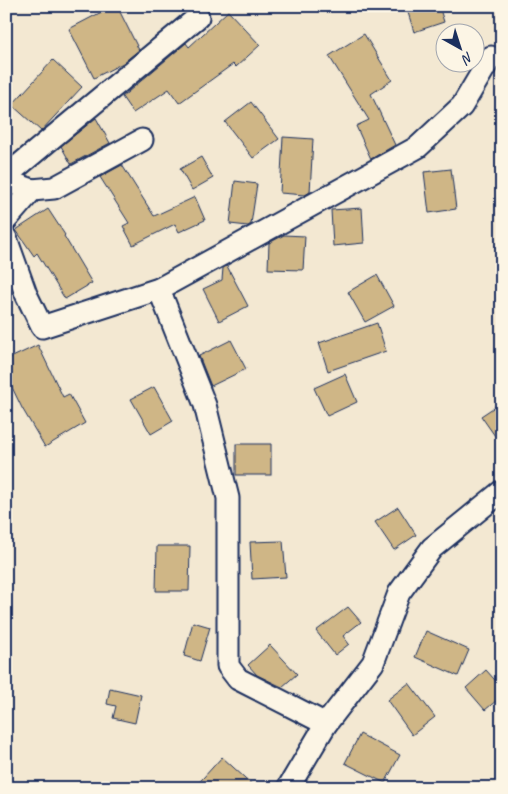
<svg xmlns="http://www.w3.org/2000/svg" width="508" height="794" font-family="Caveat,sans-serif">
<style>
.building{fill:#cfb686;stroke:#1b2f5e}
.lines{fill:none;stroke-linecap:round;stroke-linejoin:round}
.minor-casing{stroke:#1b2f5e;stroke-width:25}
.minor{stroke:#fcf5e5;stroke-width:21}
</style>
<rect width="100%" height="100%" fill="#f3e8d2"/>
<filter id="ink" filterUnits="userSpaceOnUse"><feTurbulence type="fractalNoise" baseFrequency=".02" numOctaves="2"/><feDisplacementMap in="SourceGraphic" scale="10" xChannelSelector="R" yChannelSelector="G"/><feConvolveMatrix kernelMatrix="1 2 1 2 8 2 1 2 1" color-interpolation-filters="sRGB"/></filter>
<g filter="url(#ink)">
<g class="building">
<path d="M 113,6 L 117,6 L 139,50 L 123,63 L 94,78 L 69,29 Z"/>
<path d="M 406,6 L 439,6 L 444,22 L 414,32 Z"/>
<path d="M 228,11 L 260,45 L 236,67 L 233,64 L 179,103 L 169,89 L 133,113 L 122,97 L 186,43 L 189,47 Z"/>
<path d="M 364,34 L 392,80 L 371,94 L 395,145 L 371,159 L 356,126 L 369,120 L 329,56 Z"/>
<path d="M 53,60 L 82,87 L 41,131 L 12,105 Z"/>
<path d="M 251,102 L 279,139 L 253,158 L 225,122 Z"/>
<path d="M 96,118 L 110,143 L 71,164 L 61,146 Z"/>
<path d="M 283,137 L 313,139 L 310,192 L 305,195 L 280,193 Z"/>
<path d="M 201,157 L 213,178 L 192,190 L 180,169 Z"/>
<path d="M 122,165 L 154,216 L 195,197 L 205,220 L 179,232 L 175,224 L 133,245 L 123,226 L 129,223 L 100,177 Z"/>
<path d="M 451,169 L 456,209 L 429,213 L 424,172 Z"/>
<path d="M 235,181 L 257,184 L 251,224 L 248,226 L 230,224 Z"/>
<path d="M 362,208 L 364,243 L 333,246 L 331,210 Z"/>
<path d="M 48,209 L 65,235 L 64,236 L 92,283 L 65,299 L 37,253 L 34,256 L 16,230 Z"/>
<path d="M 284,235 L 305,236 L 303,270 L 268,269 L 269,243 Z"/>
<path d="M 227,266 L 248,306 L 219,321 L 203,289 L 222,280 L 223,268 Z"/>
<path d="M 377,275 L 394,306 L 365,322 L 348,292 Z"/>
<path d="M 377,323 L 386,351 L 328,371 L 319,343 Z"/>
<path d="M 231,340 L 246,369 L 211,386 L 199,356 Z"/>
<path d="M 38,345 L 63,397 L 69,394 L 85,423 L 45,447 L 22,408 L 6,375 L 6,360 Z"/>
<path d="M 345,374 L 357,402 L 327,416 L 314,388 Z"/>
<path d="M 154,387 L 173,421 L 151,434 L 131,399 Z"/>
<path d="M 502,402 L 502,446 L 481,416 Z"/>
<rect x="236" y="444" width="35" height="31"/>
<path d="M 398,507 L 416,535 L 394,550 L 375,522 Z"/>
<path d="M 283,541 L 286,577 L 252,579 L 250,542 Z"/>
<path d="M 157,546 L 190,546 L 189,591 L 156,591 Z"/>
<path d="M 348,607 L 361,622 L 343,636 L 349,644 L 335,655 L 316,631 Z"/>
<path d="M 193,622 L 210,627 L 200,661 L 184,656 Z"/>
<path d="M 426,631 L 469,650 L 458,676 L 415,657 Z"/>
<path d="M 270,645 L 297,674 L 282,687 L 257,675 L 248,665 Z"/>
<path d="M 486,670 L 502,688 L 502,696 L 485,710 L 466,688 Z"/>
<path d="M 409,683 L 435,717 L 412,735 L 387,700 Z"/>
<path d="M 110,688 L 141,695 L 135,723 L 113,718 L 116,706 L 107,704 Z"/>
<path d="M 360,734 L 400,755 L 385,783 L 345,763 Z"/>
<path d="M 222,757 L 256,788 L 194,788 Z"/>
</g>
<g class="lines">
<defs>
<g id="minor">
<path d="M 6,176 L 198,17"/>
<path d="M 32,190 L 54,188 L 142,140"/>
<path d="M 6,220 L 32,190 L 18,185"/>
<path d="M 6,238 L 26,294 L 42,327 L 159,289 L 418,147 L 462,106 L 491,57"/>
<path d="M 159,289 L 205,405 L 228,498 L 228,666 L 238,679 L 326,724"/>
<path d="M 288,788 L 326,724 L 373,663 L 399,593 L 432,548 L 502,491"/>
</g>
</defs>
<use href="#minor" class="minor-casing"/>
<use href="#minor" class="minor"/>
</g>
</g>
<rect width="508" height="794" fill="none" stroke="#fcf5e5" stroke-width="25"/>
<rect x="12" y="12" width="483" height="769" fill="none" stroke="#1b2f5e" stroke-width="2" filter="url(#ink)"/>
<g transform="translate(460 48) rotate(141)"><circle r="24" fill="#fcf5e5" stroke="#a2a6af"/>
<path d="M0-4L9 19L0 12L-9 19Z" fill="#1b2f5e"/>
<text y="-8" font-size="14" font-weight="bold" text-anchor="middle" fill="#1b2f5e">N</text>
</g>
</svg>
